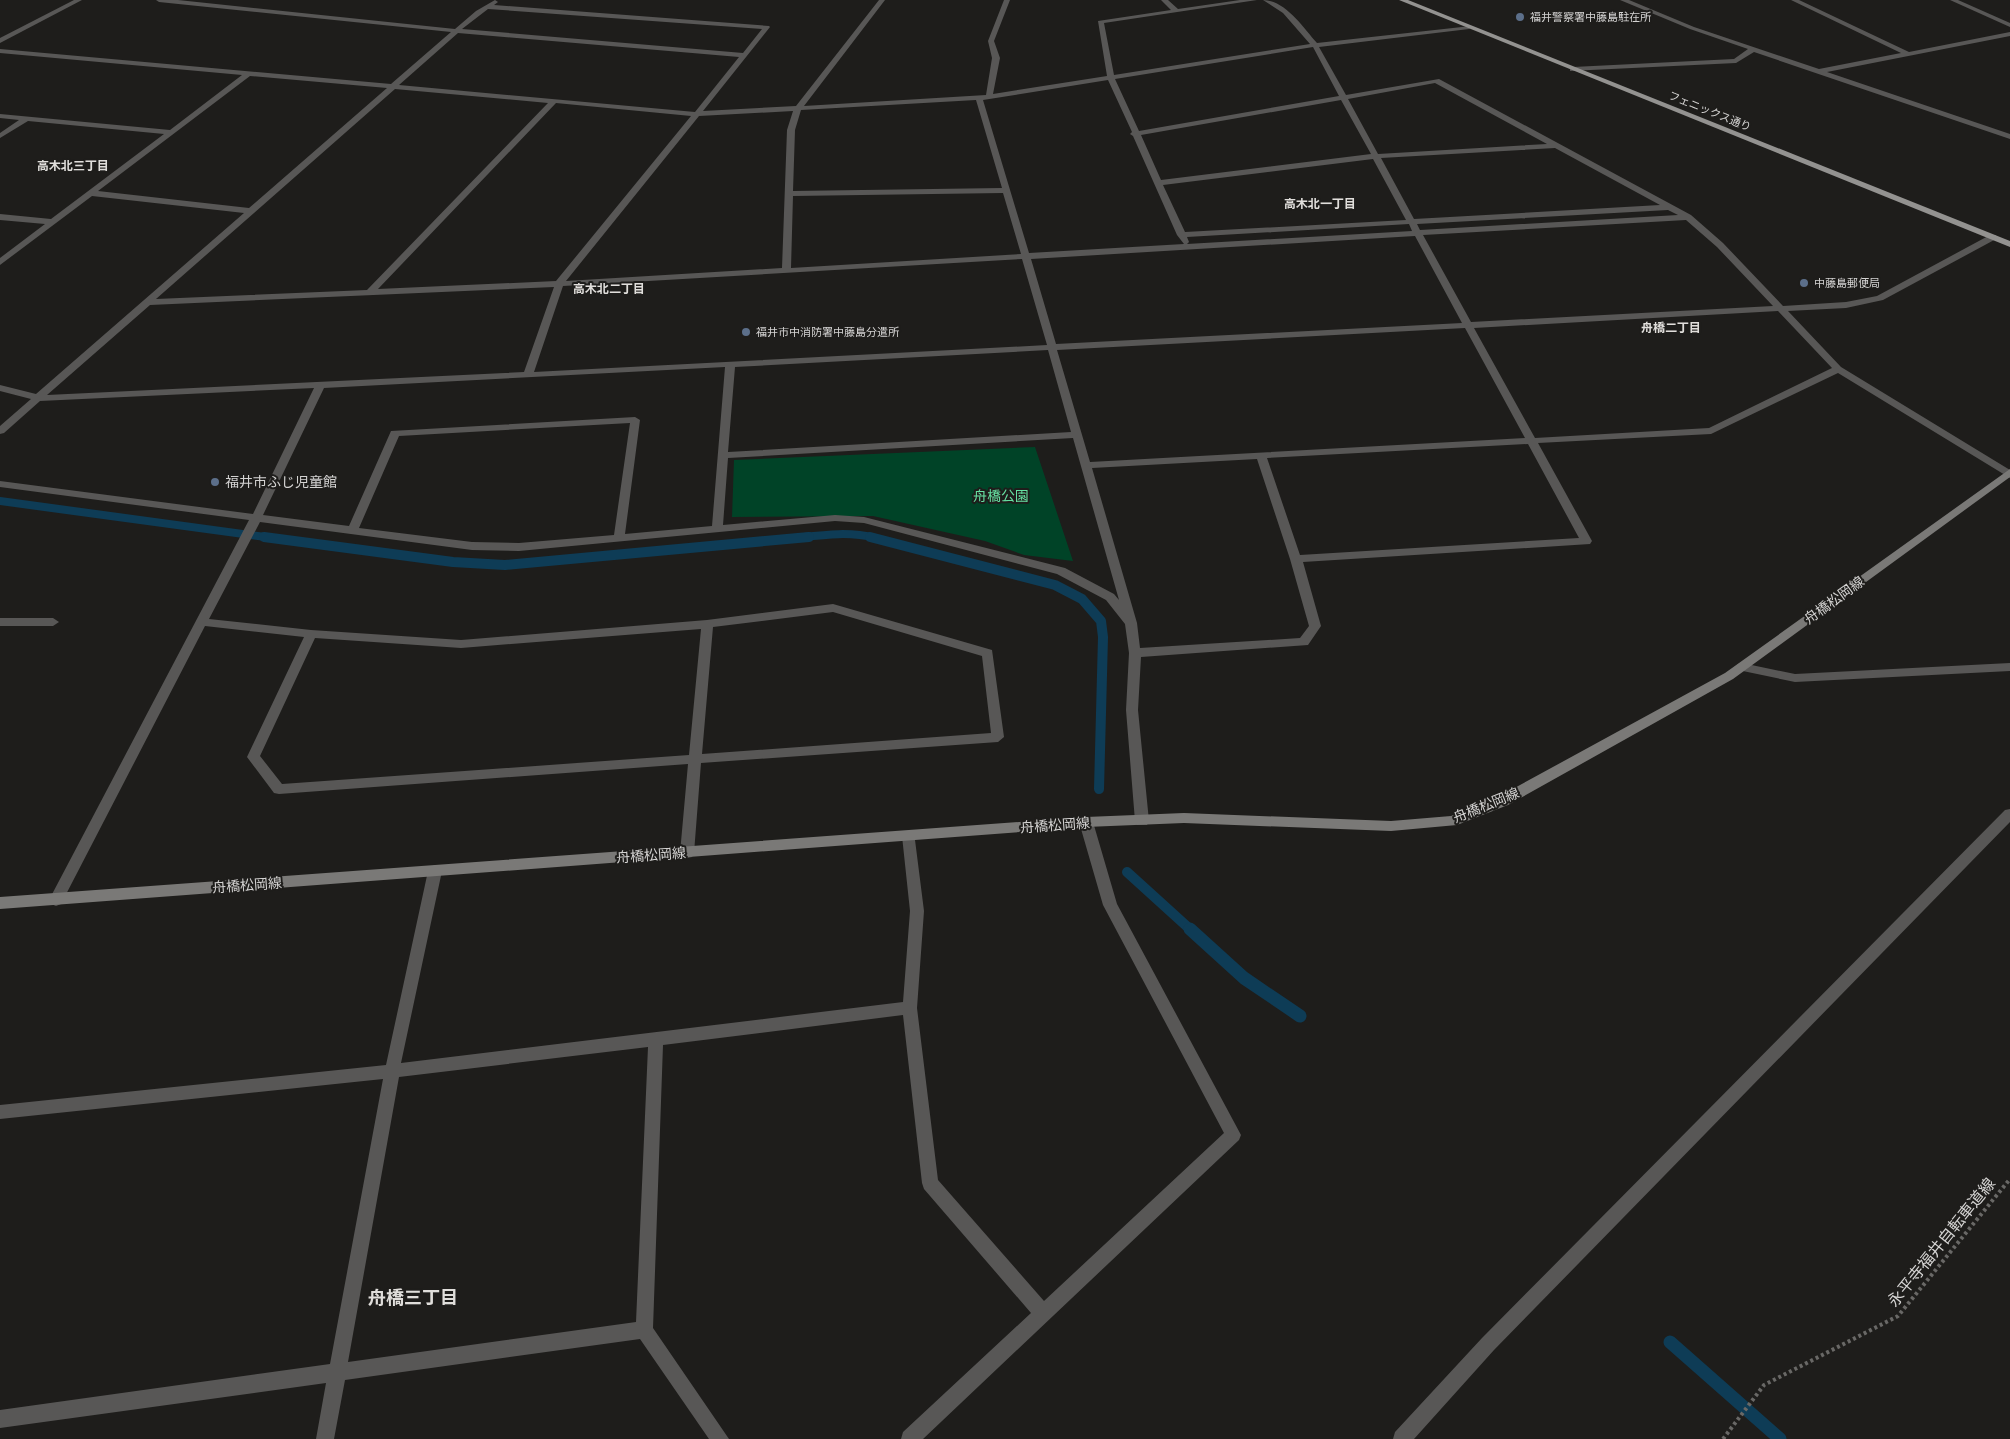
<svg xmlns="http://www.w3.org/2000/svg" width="2010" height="1439" font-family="'Source Sans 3','Noto Sans JP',sans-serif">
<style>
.green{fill:#004327}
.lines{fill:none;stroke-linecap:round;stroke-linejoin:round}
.stream-far2{stroke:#0e3c56;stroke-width:8}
.stream-far1{stroke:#0e3c56;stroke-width:10}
.stream{stroke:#0e3c56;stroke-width:13}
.path{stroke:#696866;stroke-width:4;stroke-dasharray:3 3;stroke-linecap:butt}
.minor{fill:#585756;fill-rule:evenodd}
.tertiary{fill:#585756;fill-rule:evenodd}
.secondary{fill:#7a7977;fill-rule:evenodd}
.primary{fill:#939290;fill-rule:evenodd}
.service-dot{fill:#5c6f8a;stroke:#1e1d1b;stroke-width:2}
.labels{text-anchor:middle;stroke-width:4;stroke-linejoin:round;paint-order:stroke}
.far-poi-label{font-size:11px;fill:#d4d3d2;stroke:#1e1d1b;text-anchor:start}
.far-street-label{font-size:11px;fill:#d4d3d2;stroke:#1e1d1b}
.far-neighbourhood-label{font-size:12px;font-weight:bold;fill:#e0dedb;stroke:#1e1d1b}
.poi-label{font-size:14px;fill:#d4d3d2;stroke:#1e1d1b;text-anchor:start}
.park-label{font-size:14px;fill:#67e0a2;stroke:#1e1d1b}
.street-label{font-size:14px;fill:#d4d3d2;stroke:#1e1d1b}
.near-street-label{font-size:16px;fill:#d4d3d2;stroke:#1e1d1b}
.near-neighbourhood-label{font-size:18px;font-weight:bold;fill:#e0dedb;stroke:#1e1d1b}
</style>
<rect width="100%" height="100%" fill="#1e1d1b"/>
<path class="green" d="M 1035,447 L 1073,561 L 1024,555 L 985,541 L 873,516 L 732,517 L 734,460 Z"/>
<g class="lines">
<g class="stream-far2">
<path d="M 0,501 L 273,538"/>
<path d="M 795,538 C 822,535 849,531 875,538"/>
</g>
<g class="stream-far1">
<path d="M 264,537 L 453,562 L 505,565 L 809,537"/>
<path d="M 870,537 L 1055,585 L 1082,599 L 1101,621 L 1103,637 L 1099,789"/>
<path d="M 1127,872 L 1192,931"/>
</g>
<g class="stream">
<path d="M 1190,929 L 1244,978 L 1300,1016"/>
<path d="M 1670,1342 L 1780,1439"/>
</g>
<path class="path" d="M 1723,1439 L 1764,1385 L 1898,1316 L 2010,1179"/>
<g class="minor">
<path d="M 74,0 L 82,0 L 0,43 L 0,38 Z"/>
<path d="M 156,0 L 178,0 L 455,29 L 476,11 L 495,0 L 498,2 L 494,5 L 769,26 L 770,27 L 703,111 L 796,106 L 879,0 L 885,0 L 804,106 L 986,95 L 992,58 L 988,41 L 1004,0 L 1010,0 L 994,41 L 1000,58 L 993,94 L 1107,76 L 1098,21 L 1171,10 L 1161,0 L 1168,0 L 1178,9 L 1240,0 L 1257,0 L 1104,23 L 1114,75 L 1310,44 L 1283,13 L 1263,0 C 1285,0 1303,27 1317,43 L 1471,26 L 1472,27 L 1469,29 L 1319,47 L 1346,95 L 1439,79 L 1691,215 L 1723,243 L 1783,306 L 1846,302 L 1877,296 L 1990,235 L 1996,235 L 1996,239 L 1883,300 L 1846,308 L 1788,311 L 1841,367 L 2010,470 L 2010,478 L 1838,373 L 1711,434 L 1538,443 L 1592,541 L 1590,544 L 1303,562 L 1321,626 L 1308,645 L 1141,657 L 1138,710 L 1149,821 L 1147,825 L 1137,825 L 1135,821 L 1126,710 L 1129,653 L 1125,624 L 1106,600 L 1057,574 L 864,523 L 835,521 L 519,551 L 472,550 L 260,522 L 209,619 L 311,630 L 461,640 L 707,620 L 833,604 L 992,650 L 1004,737 L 998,742 L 701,763 L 694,853 L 692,857 L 687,858 L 682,857 L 680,853 L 688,764 L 279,794 L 274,793 L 247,757 L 304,637 L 205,626 L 61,904 L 56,906 L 51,904 L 49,900 L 249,520 L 0,487 L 0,481 L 253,514 L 314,388 L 40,401 L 4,433 L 0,434 L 0,426 L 31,399 L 0,391 L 0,385 L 36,394 L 244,213 L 92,196 L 0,265 L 0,258 L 45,224 L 0,220 L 0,214 L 51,219 L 164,134 L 28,121 L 0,138 L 0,133 L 19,120 L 0,118 L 0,114 L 170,130 L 242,75 L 0,53 L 0,49 L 391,84 L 451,32 L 159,2 ZM 488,9 L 762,29 L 743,53 L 462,29 ZM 458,33 L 739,57 L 695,112 L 399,85 ZM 1313,47 L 1339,96 L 1139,131 L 1115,79 ZM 250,76 L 387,88 L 249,208 L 98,191 ZM 1108,80 L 1132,132 L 1130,134 L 1133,136 L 1177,235 L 1184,244 L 1029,253 L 983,100 ZM 1435,83 L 1547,144 L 1378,154 L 1348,99 ZM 395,89 L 548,103 L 367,290 L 156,299 ZM 976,100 L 1002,188 L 793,191 L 795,130 L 801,110 ZM 1341,100 L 1371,154 L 1161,180 L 1141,135 ZM 556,103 L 691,116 L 556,281 L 378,289 ZM 793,111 L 787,130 L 782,268 L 566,281 L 699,116 ZM 1555,148 L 1660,205 L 1414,219 L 1381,158 ZM 1373,159 L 1406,220 L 1185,232 L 1163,185 ZM 1003,193 L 1021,254 L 791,268 L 793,196 ZM 1668,210 L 1678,215 L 1420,230 L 1417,224 ZM 1686,220 L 1717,247 L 1773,306 L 1471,322 L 1423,235 ZM 1409,224 L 1412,231 L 1187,244 L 1189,242 L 1187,237 ZM 1415,236 L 1462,323 L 1056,344 L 1031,259 ZM 1022,259 L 1047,345 L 534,372 L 563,286 ZM 554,287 L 524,372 L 47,395 L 150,305 ZM 1778,311 L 1832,368 L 1709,428 L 1535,438 L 1474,328 ZM 1465,328 L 1525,438 L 1090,462 L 1057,350 ZM 1048,350 L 1071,432 L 728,452 L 735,367 ZM 725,367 L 712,526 L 625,534 L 640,420 L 635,417 L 391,431 L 349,526 L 263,515 L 324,388 ZM 630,423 L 614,535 L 519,543 L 472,542 L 359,528 L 399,436 ZM 1073,438 L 1119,600 L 1114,594 L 1065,568 L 864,517 L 835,515 L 723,525 L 728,458 ZM 1528,444 L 1579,538 L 1300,555 L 1267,458 ZM 1257,459 L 1290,559 L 1309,626 L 1300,638 L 1140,648 L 1137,623 L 1092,468 ZM 833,612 L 982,656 L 991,733 L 702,754 L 713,627 ZM 701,629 L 689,755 L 282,784 L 260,756 L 315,638 L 461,648 Z"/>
<path d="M 1620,0 L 1629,0 L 1694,27 L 1819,69 L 1901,53 L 1791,0 L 1799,0 L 1909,52 L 2010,32 L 2010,36 L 1827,72 L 2010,134 L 2010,139 L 1754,52 L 1736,63 L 1570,71 L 1570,67 L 1573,67 L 1734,59 L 1748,49 L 1690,29 Z"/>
<path d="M 0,618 L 53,618 L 59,622 L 53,626 L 0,626 Z"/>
<path d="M 1742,663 L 1795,674 L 2010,663 L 2010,671 L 1795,682 L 1738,670 L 1736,667 L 1738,664 Z"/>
<path d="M 1086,817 L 1091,818 L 1093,822 L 1117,904 L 1241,1135 L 1239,1140 L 923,1439 L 901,1439 L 903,1432 L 1031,1313 L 924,1189 L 922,1183 L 903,1015 L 663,1045 L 653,1328 L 729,1439 L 709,1439 L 640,1339 L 345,1380 L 334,1439 L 316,1439 L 326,1383 L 0,1428 L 0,1410 L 330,1364 L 383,1079 L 0,1119 L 0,1105 L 386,1065 L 428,871 L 430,867 L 435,865 L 440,867 L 442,871 L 401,1063 L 903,1002 L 910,911 L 902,836 L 904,832 L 914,832 L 924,911 L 917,1008 L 938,1180 L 1044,1301 L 1224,1133 L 1103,905 L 1079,822 L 1081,818 ZM 648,1047 L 636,1322 L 348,1362 L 399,1077 Z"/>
</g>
<g class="tertiary">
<path d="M 1950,0 L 1958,0 L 2010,23 L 2010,27 Z"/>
<path d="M 2010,809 L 2010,822 L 1494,1350 L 1414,1439 L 1393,1439 L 1395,1432 L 1482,1338 L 2005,810 Z"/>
</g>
<path class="secondary" d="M 2010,469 L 2010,477 L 1733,679 L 1508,805 L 1457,825 L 1391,831 L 1184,823 L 1086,827 L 0,909 L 0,897 L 1086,817 L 1184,813 L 1391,821 L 1451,816 L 1498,797 L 1725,673 Z"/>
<path class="primary" d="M 1399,0 L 1408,0 L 2010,241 L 2010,247 Z"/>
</g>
<g class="service-dot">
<circle cx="1520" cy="17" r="5"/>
<circle cx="1804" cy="283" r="5"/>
<circle cx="746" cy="332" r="5"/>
<circle cx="215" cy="482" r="5"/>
</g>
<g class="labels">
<g class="far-poi-label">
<text x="1530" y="21">福井警察署中藤島駐在所</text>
<text x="1814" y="287">中藤島郵便局</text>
<text x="756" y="336">福井市中消防署中藤島分遣所</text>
</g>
<g class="far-street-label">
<text transform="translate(1710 111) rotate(22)" y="4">フェニックス通り</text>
</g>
<g class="far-neighbourhood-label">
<text x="73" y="170">高木北三丁目</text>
<text x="1320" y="208">高木北一丁目</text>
<text x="609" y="293">高木北二丁目</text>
<text x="1671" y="332">舟橋二丁目</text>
</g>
<g class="poi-label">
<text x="225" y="487">福井市ふじ児童館</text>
</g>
<g class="park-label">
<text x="1001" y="501">舟橋公園</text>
</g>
<g class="street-label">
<text transform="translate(1834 600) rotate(-36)" y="5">舟橋松岡線</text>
<text transform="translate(1486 805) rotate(-22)" y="5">舟橋松岡線</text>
<text transform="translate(1055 825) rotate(-4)" y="5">舟橋松岡線</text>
<text transform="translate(651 855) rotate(-4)" y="5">舟橋松岡線</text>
<text transform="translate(247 885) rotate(-4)" y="5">舟橋松岡線</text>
</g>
<g class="near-street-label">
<text transform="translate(1941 1242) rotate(-51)" y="6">永平寺福井自転車道線</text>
</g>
<g class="near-neighbourhood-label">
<text x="413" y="1304">舟橋三丁目</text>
</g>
</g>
</svg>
